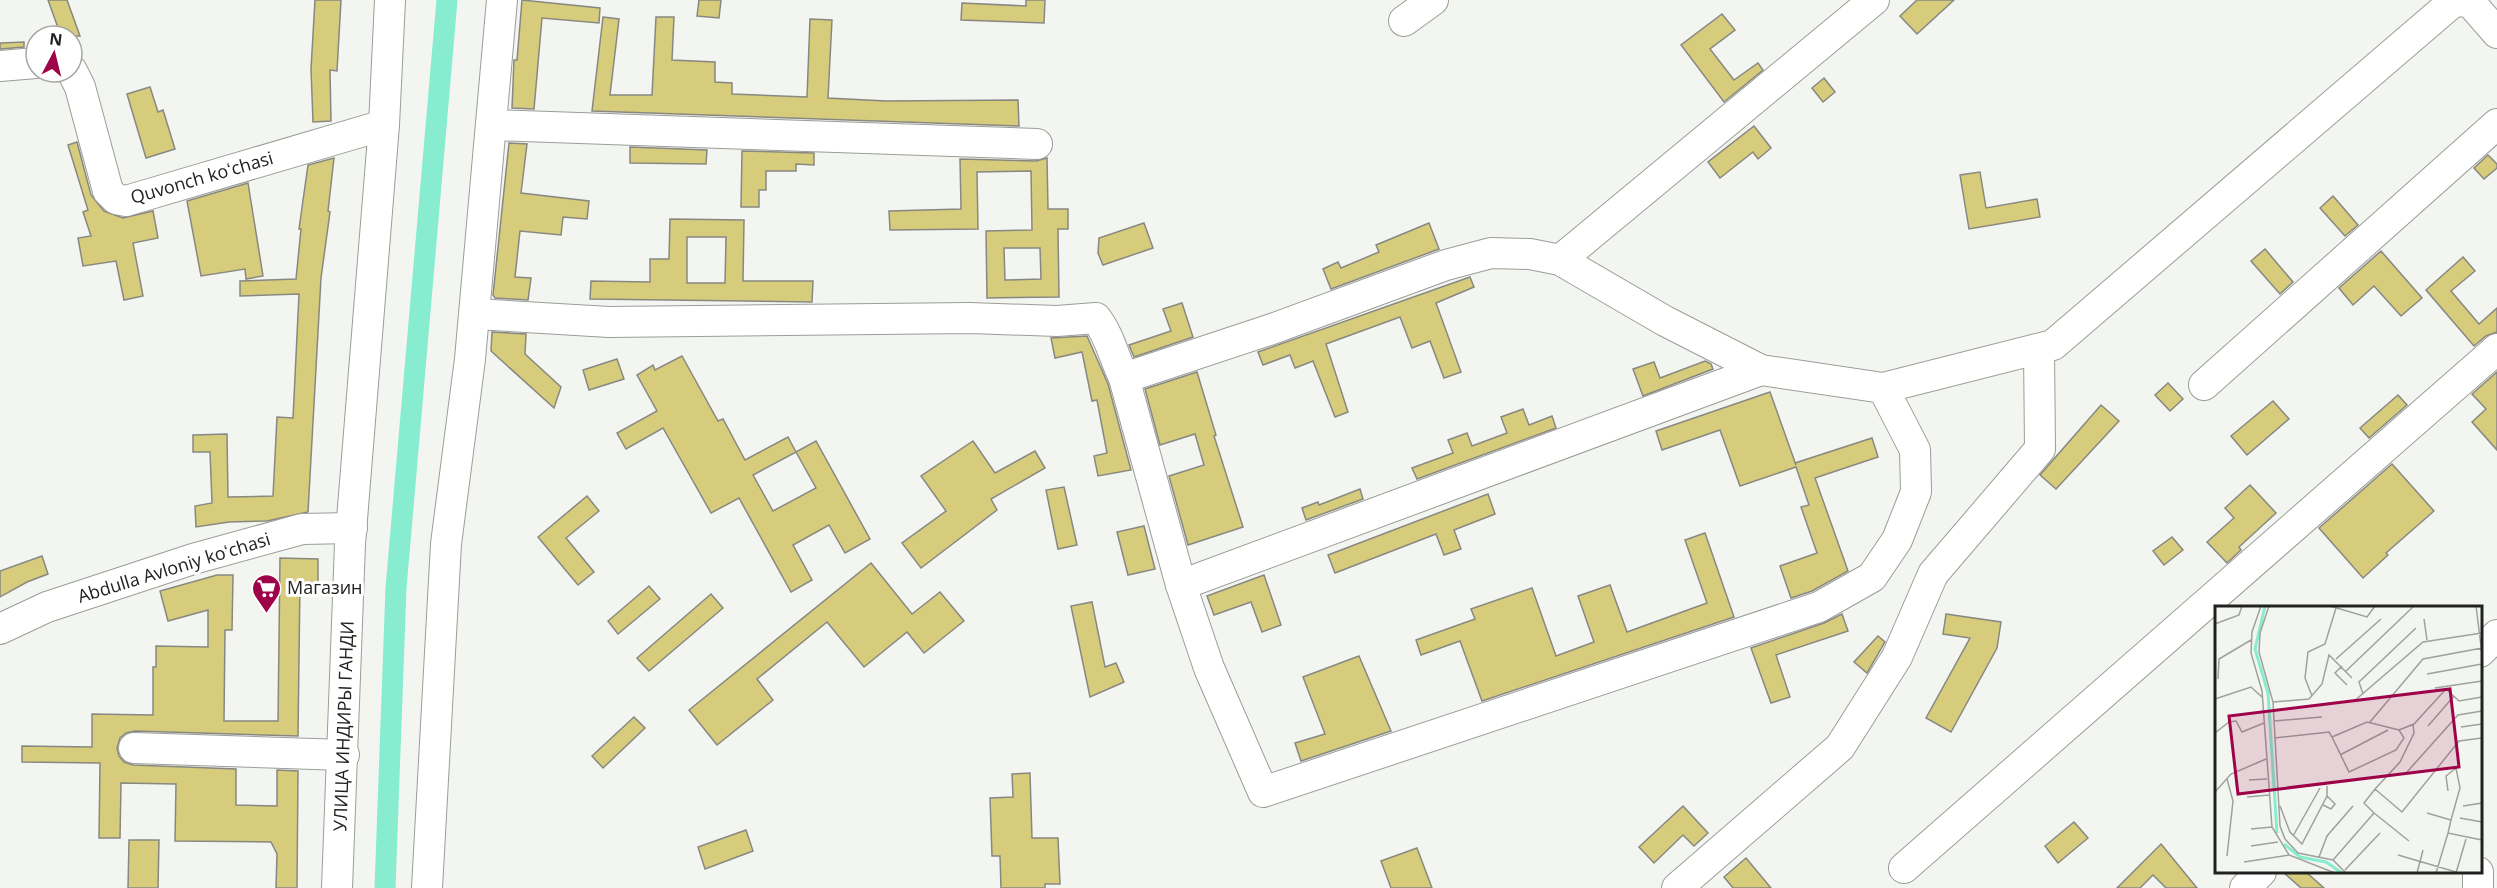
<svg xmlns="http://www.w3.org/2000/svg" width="2497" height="888" font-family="'Open Sans',sans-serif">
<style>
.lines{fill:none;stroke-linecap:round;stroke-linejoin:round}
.canal{stroke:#88ecd1;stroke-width:21}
.building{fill:#d7cc7b;stroke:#888882;stroke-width:1.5;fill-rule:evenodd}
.minor-casing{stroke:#9b9d98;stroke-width:32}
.minor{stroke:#fff;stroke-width:30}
.labels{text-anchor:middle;stroke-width:6;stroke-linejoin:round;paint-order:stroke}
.street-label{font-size:18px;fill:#212220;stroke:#fff}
.poi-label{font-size:18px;fill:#212220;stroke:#fff;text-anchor:start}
.inset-river{fill:none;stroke:#88ecd1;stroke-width:3}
.inset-road{fill:none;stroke:#9fa19d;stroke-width:1.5}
.view{fill:#9e034a;fill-opacity:0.15;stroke:#9e034a;stroke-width:3}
.inset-edge{fill:none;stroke:#212220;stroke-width:3}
</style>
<rect width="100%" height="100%" fill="#f3f6f0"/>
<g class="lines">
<path class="canal" d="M 385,888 L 396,588 L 447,0"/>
</g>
<g class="building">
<path d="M 48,0 L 67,0 L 80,36 L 61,36 Z"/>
<path d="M 315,0 L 341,0 L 337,71 L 330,70 L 331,121 L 313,122 L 311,69 Z"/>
<path d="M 522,0 L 600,8 L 599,23 L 542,18 L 534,109 L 512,108 L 514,60 L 517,60 Z"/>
<path d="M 699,0 L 721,0 L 719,18 L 697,16 Z"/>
<path d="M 1026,0 L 1045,0 L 1044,23 L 961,20 L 962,3 L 1026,6 Z"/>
<path d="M 1917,0 L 1954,0 L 1917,34 L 1900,16 Z"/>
<path d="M 1722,14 L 1735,30 L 1710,49 L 1734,80 L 1758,63 L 1763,70 L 1724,102 L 1681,45 Z"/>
<path d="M 603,17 L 619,19 L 610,95 L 652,95 L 656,17 L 674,17 L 672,60 L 715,62 L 715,82 L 732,83 L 732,94 L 807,97 L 810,19 L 832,20 L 828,98 L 886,101 L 1018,100 L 1019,126 L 592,111 Z"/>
<path d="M 24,42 L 24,47 L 0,49 L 0,43 Z"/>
<path d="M 1824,78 L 1835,92 L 1823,102 L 1812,88 Z"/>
<path d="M 150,87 L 158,112 L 163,110 L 175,149 L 146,158 L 127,94 Z"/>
<path d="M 1754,126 L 1771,148 L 1758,159 L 1753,152 L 1720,178 L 1708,162 Z"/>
<path d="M 77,142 L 91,195 L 104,211 L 123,218 L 153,211 L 158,238 L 133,243 L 143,296 L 124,300 L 116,261 L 83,266 L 78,238 L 91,236 L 83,212 L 88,210 L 68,145 Z"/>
<path d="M 509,143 L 527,144 L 521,193 L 589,201 L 587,219 L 563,217 L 561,235 L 520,231 L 515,277 L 531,278 L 528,300 L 495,298 L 493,295 Z"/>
<path d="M 630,147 L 707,150 L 706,164 L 630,163 Z"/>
<path d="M 742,151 L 814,153 L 814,165 L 796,164 L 796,171 L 766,171 L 766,190 L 759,190 L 759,207 L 741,207 Z"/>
<path d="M 2488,155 L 2497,164 L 2497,168 L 2484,179 L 2474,168 Z"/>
<path d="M 334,158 L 328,211 L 330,212 L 321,278 L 308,512 L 267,521 L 229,522 L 196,527 L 195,506 L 212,503 L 210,452 L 193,452 L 193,435 L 227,434 L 228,497 L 273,496 L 277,417 L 293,418 L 299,294 L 240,296 L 240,281 L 296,279 L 301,229 L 299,229 L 308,165 Z"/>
<path d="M 1047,158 L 1048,209 L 1068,209 L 1068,229 L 1058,229 L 1059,297 L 987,298 L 986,231 L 1032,230 L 1031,171 L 977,172 L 978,229 L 890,230 L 889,211 L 961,209 L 960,159 L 1036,161 ZM 1004,248 L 1040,248 L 1041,279 L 1005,280 Z"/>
<path d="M 1980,172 L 1986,208 L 2037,199 L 2040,217 L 1969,229 L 1960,175 Z"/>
<path d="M 248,183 L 263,276 L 246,279 L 245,269 L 201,276 L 187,201 Z"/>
<path d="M 2333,196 L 2358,225 L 2345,236 L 2320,208 Z"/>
<path d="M 670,219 L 744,220 L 743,281 L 813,281 L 812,302 L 590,299 L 591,281 L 650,282 L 650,259 L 669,259 ZM 687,237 L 726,237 L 725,283 L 687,283 Z"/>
<path d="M 1144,223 L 1153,248 L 1103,265 L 1098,253 L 1099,238 Z"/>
<path d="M 1429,223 L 1439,249 L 1331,289 L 1323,269 L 1338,262 L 1341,268 L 1379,252 L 1376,245 Z"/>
<path d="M 2265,249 L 2293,282 L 2280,294 L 2251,261 Z"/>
<path d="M 2381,251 L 2422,298 L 2401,316 L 2374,286 L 2353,305 L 2339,288 Z"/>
<path d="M 2463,257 L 2475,271 L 2451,291 L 2479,324 L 2497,308 L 2497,332 L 2486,336 L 2474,346 L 2426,290 Z"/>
<path d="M 1470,277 L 1474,287 L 1436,303 L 1461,372 L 1444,378 L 1430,341 L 1412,348 L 1400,317 L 1326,344 L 1348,412 L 1335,417 L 1313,361 L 1295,368 L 1290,355 L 1263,365 L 1258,352 Z"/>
<path d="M 1182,303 L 1193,337 L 1134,357 L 1129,345 L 1171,331 L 1163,309 Z"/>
<path d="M 492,332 L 526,334 L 525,354 L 561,387 L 554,408 L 491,351 Z"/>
<path d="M 1087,336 L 1108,384 L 1131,470 L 1098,476 L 1094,456 L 1107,453 L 1097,400 L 1092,401 L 1082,352 L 1055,358 L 1051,338 Z"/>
<path d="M 682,356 L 718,421 L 723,419 L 745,460 L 788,437 L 796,452 L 816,441 L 870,539 L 845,553 L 829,525 L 793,545 L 812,580 L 791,592 L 739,498 L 711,513 L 663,428 L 626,449 L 617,433 L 657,411 L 637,375 L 653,365 L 655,370 ZM 796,452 L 816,488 L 773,511 L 753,475 Z"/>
<path d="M 617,359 L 624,379 L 589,390 L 583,370 Z"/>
<path d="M 1705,361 L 1711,364 L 1713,369 L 1643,396 L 1633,369 L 1654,362 L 1660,378 Z"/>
<path d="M 1197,372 L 1216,435 L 1214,436 L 1243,527 L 1188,545 L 1169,476 L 1204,465 L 1195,434 L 1160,445 L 1145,389 Z"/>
<path d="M 2497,372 L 2497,450 L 2472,422 L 2486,409 L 2472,394 Z"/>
<path d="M 2168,383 L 2183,399 L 2170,411 L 2155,395 Z"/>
<path d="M 1770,392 L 1796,465 L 1795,463 L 1872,438 L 1878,457 L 1815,478 L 1848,571 L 1812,591 L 1791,598 L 1780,566 L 1817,553 L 1801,507 L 1809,505 L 1796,467 L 1740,486 L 1720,430 L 1662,450 L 1656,431 Z"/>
<path d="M 2398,395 L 2407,405 L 2369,438 L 2360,428 Z"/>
<path d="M 2273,401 L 2289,419 L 2247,455 L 2231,436 Z"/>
<path d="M 2101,405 L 2119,421 L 2056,489 L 2040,475 Z"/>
<path d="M 1523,409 L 1529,425 L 1552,416 L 1556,428 L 1417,479 L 1412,468 L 1453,453 L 1448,440 L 1467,433 L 1472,446 L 1507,433 L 1501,417 Z"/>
<path d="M 973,441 L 995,473 L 1035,451 L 1045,468 L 991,499 L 997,510 L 921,568 L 902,543 L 946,511 L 921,476 Z"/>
<path d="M 2392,464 L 2434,511 L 2386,553 L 2388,555 L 2363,578 L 2319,528 Z"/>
<path d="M 2250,485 L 2276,513 L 2239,547 L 2241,550 L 2227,563 L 2207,542 L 2234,518 L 2225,508 Z"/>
<path d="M 1064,487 L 1077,545 L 1058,549 L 1046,490 Z"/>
<path d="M 1360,489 L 1363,499 L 1306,520 L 1302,508 L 1318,502 L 1319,505 Z"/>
<path d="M 1488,494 L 1495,514 L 1454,530 L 1461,549 L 1444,555 L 1436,534 L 1335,573 L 1328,555 Z"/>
<path d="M 587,496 L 599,511 L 566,538 L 594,572 L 578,585 L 538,537 Z"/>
<path d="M 1144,526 L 1155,569 L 1128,575 L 1117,532 Z"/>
<path d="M 1705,533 L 1734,617 L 1482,701 L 1460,641 L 1421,655 L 1416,640 L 1475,619 L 1471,609 L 1532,588 L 1556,656 L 1594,642 L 1578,596 L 1610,585 L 1627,632 L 1707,603 L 1685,540 Z"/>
<path d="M 2172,537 L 2183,550 L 2164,565 L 2153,551 Z"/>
<path d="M 42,556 L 48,574 L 27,582 L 0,597 L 0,571 Z"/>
<path d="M 280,558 L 318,559 L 318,582 L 300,582 L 298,736 L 135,731 L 126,733 L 120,738 L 117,748 L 119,756 L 124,762 L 133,765 L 236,769 L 236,805 L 277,806 L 277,770 L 298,771 L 297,888 L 276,888 L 277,854 L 271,842 L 175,841 L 176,784 L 121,783 L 120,838 L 99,838 L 100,763 L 22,762 L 22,746 L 92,747 L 92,714 L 153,715 L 153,667 L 156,667 L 156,646 L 208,647 L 208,610 L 168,621 L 160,591 L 217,575 L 233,575 L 232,630 L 225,630 L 224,721 L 278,721 Z"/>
<path d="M 871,563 L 912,614 L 940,592 L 964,621 L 924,653 L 907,632 L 864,667 L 827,622 L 757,679 L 773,700 L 717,745 L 689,710 Z"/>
<path d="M 1264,575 L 1281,625 L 1262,632 L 1251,602 L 1214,615 L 1207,596 Z"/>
<path d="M 649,586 L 660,599 L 618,634 L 608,621 Z"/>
<path d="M 711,594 L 723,608 L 649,671 L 637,658 Z"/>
<path d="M 1092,602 L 1105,667 L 1116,663 L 1124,682 L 1090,697 L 1071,606 Z"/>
<path d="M 1842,614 L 1848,631 L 1776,655 L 1790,697 L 1771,703 L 1751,648 L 1824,623 Z"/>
<path d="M 1946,614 L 2001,622 L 1997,648 L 1951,732 L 1926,718 L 1970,638 L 1943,634 Z"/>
<path d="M 1878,636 L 1885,642 L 1867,673 L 1854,662 Z"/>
<path d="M 1359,656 L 1391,731 L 1301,761 L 1295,743 L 1325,734 L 1303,677 Z"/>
<path d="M 634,717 L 645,728 L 603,768 L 592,756 Z"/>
<path d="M 1030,773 L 1032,838 L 1058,838 L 1060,884 L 1045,884 L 1045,888 L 1001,888 L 1000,856 L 992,856 L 990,798 L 1013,797 L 1012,774 Z"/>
<path d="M 1683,806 L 1708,833 L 1694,846 L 1683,835 L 1654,863 L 1639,847 Z"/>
<path d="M 2074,822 L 2088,838 L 2058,863 L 2045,846 Z"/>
<path d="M 746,830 L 753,851 L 705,869 L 698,847 Z"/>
<path d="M 129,840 L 159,840 L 158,888 L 128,888 Z"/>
<path d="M 2161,844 L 2197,888 L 2166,888 L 2153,875 L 2140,888 L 2117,888 Z"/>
<path d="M 1417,848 L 1432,888 L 1391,888 L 1381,861 Z"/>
<path d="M 1746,858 L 1771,888 L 1733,888 L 1724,877 Z"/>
<path d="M 2283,872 L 2306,872 L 2324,888 L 2301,888 Z"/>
</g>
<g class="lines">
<defs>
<g id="minor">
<path d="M 1404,21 L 1433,0"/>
<path d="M 0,66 L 36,63"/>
<path d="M 72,71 L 80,87 L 108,191 L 116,199 L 126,201 L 384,125"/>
<path d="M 491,125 L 1037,144"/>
<path d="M 1560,260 L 1874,0"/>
<path d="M 475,314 L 609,322 L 970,318 L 1057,321 L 1096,318 C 1110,336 1114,358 1124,378 L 1275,328 L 1446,265 L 1491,253 L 1530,254 L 1560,260 L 1665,321 L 1761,370 L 1883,388 L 1915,450 L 1916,492 L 1897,540 L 1872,577 L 1819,607 L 1263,792 L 1209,668 L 1181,585 L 1124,378"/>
<path d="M 2204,385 L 2497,124"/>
<path d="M 1883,388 L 2053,345 L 2454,1 L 2470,2 L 2497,33"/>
<path d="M 1181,585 L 1761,370"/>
<path d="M 0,629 L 47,607 L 193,559 L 302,529 L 352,528"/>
<path d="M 2480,652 L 2497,635"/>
<path d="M 134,748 L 344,755"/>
<path d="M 1904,868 L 2497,349"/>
<path d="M 337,888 L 350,544 L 384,125 L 390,0"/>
<path d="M 427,888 L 446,544 L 470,359 L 502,0"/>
<path d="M 1677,888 L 1840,747 L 1897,657 L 1933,574 L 2040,449 L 2039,349"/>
<path d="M 2245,888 L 2261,872"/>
<path d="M 2478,888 L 2478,872"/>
</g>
</defs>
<use href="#minor" class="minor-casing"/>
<use href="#minor" class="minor"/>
</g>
<defs>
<symbol id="supermarket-pin" viewBox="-11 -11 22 30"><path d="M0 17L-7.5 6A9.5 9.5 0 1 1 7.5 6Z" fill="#9e034a" stroke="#fff"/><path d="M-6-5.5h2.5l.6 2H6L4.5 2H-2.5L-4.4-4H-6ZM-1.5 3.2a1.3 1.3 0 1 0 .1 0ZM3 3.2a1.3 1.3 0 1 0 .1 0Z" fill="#fff"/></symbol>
</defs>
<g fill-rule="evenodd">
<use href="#supermarket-pin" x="250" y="572" width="33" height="45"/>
</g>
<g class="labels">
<g class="street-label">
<text transform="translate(202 178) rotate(-16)" y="6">Quvonch koʻchasi</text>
<text transform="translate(174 568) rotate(-17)" y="6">Abdulla Avloniy koʻchasi</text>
<text transform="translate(344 726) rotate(-88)" y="6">УЛИЦА ИНДИРЫ ГАНДИ</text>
</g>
<g class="poi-label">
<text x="287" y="594">Магазин</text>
</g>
</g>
<g transform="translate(2215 606)">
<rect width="267" height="267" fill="#f3f6f0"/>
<path class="inset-river" d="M 50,0 L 40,43 L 53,87 L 62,227M 69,238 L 85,251 L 111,256 L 127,267"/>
<path class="inset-road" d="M 46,0 L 37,26 L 36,47 L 47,85 L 57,221 L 74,249 L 120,267M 54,0 L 45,27 L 44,46 L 58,96 L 65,220 L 70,233 L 83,247 L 118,254 L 131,267M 115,0 L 152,11 L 160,0M 261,0 L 267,48M 209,13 L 212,34M 0,18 L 24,9 L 27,0M 121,53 L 166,13M 127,60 L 120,67 L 132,79M 131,65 L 199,0M 212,68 L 267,58M 3,73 L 4,53 L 36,34M 220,82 L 267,75M 148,88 L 144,76 L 201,22M 97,90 L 90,72 L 93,46 L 110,38 L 121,2M 0,93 L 36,81 L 47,91M 58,96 L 94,93 L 107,78 L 114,49 L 137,72M 138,96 L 208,36 L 267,27M 59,115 L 107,111M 155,116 L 208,53 L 267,42M 213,120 L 239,90M 246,121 L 267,118M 184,124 L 199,118 L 231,83 L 244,95 L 267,91M 0,127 L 14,116 L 21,115 L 27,126 L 49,117M 59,132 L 114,126 L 117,131 L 152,116 L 184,124 L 189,132 L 181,144 L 134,166 L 117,131M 125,149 L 173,124M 192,166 L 243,109 L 267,105M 12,173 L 18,195 L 12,250M 34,174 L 52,173M 160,183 L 185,156 L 199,127 L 198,118M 233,185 L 231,170 L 241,162 L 245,182 L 236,214M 0,186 L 16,168 L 51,153M 32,191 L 54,189M 108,199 L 116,203 L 120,198 L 112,190M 65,200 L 75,226 L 87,238 L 112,190 L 112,180M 248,200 L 267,197M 159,207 L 194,235M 212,207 L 236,214 L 233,227M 245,212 L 267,216M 36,223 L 57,221M 78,230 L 105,182M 36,240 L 63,236M 183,249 L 241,266M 104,251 L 112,230 L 138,200M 118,254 L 159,207 L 149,197 L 160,183 L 187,206 L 244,135 L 267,132M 29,256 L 74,249M 130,264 L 165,227M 202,267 L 208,244M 221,267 L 233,227 L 267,234M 241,267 L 251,233"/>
<path class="view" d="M 235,83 L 244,161 L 23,188 L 14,110 Z"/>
<rect width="267" height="267" class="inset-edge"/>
</g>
<g transform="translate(54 54) rotate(7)"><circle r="28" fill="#ffffff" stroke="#a6a7a6" stroke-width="1.5"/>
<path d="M0-4.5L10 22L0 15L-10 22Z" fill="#9e034a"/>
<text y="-9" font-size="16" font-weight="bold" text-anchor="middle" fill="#212220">N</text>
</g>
</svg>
